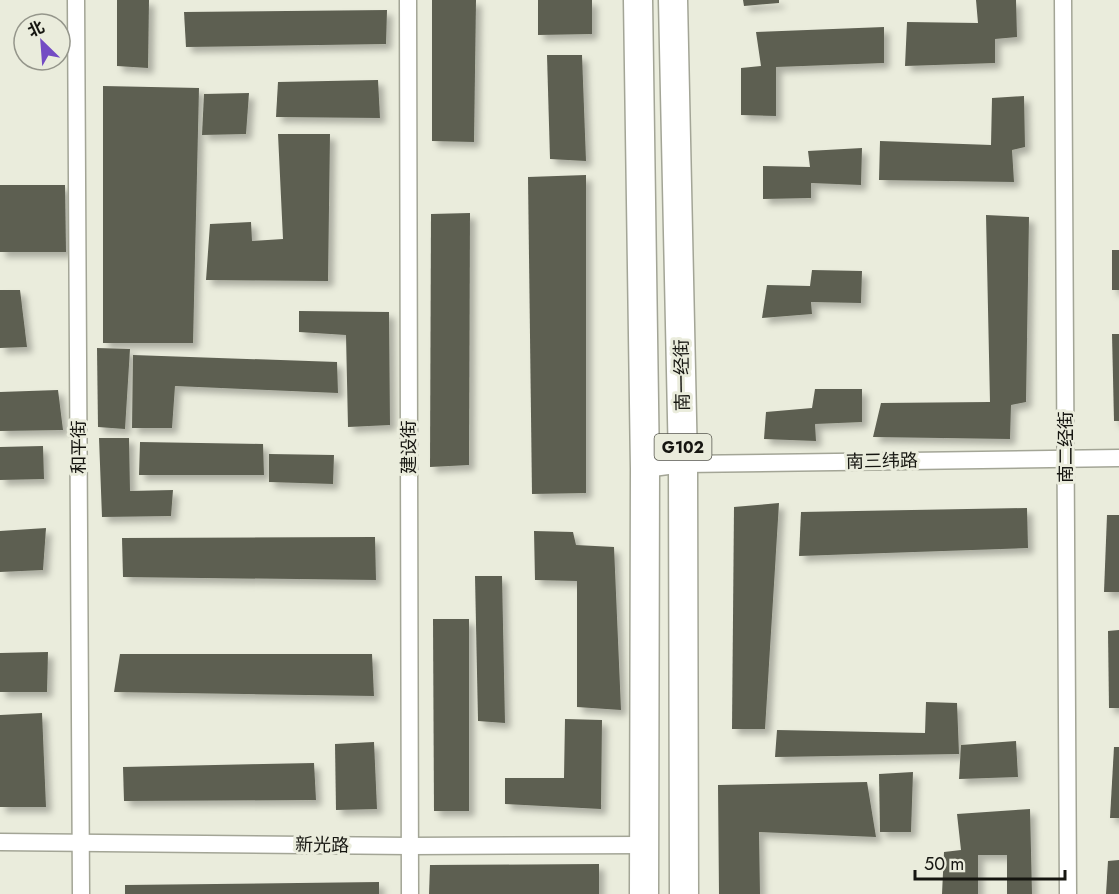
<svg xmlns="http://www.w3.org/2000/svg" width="1119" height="894" font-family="Jost,'Noto Sans SC',sans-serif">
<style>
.building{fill:#5d5f51;filter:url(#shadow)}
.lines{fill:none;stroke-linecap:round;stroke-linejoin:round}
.minor-casing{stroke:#a3a596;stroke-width:19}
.trunk-casing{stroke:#a3a596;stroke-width:31}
.minor{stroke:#fff;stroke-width:16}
.trunk{stroke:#fff;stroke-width:28}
.labels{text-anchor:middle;stroke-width:6;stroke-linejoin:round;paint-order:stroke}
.shield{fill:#eaecdc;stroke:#56564e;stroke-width:1.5}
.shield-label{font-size:16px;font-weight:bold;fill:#161611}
.street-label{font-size:18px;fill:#161611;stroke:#eaecdc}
</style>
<defs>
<filter id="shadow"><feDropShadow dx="5.5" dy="5.5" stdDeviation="3" flood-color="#0004"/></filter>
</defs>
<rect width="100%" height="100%" fill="#eaecdc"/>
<g class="building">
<path d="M 117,0 L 149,0 L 148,68 L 117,66 Z"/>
<path d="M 432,0 L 476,0 L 474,142 L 432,141 Z"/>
<path d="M 538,0 L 592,0 L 592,34 L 538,35 Z"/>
<path d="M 743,0 L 779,0 L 779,3 L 744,6 Z"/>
<path d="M 976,0 L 1016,0 L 1017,37 L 995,39 L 995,63 L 905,66 L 907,22 L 978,23 Z"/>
<path d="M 387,10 L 386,44 L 186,47 L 184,12 Z"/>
<path d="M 884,27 L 884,63 L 776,67 L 776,116 L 741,115 L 741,68 L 761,66 L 756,32 Z"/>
<path d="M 547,55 L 582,55 L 586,161 L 550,159 Z"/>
<path d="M 378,80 L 380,118 L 276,117 L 278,82 Z"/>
<path d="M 103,86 L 199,88 L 193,343 L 103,343 Z"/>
<path d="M 249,93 L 246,134 L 202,135 L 204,94 Z"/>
<path d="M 1024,96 L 1025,147 L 1012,150 L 1014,182 L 879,180 L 880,141 L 991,145 L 992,98 Z"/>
<path d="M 278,134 L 330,134 L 328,281 L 206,280 L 210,224 L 251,222 L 252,241 L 283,239 Z"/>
<path d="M 862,148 L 861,185 L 811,183 L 811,198 L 763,199 L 763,166 L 810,167 L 808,151 Z"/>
<path d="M 586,175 L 586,493 L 532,494 L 528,177 Z"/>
<path d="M 0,185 L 65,185 L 66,252 L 0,252 Z"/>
<path d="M 470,213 L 469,465 L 430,467 L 431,214 Z"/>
<path d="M 986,215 L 1029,217 L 1026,402 L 1011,405 L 1010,439 L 873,437 L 881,403 L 990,402 Z"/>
<rect x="1112" y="250" width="7" height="40"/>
<path d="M 812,270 L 862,271 L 861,303 L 811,302 L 812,314 L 762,318 L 767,285 L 810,286 Z"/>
<path d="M 0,290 L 20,290 L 27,347 L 0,348 Z"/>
<path d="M 299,311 L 389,312 L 390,425 L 348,427 L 346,335 L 299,332 Z"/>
<path d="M 1112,334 L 1119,334 L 1119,421 L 1114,421 Z"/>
<path d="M 97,348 L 130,349 L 125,429 L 98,427 Z"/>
<path d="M 133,355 L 337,362 L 338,393 L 175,386 L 172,428 L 132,428 Z"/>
<path d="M 815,389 L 862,389 L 862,422 L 815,424 L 816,441 L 764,439 L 766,412 L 812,408 Z"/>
<path d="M 58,390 L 63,430 L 0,431 L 0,392 Z"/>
<path d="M 99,438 L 129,438 L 130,491 L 173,490 L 171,516 L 102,517 Z"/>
<path d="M 140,442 L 263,444 L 264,475 L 139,475 Z"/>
<path d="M 43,446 L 44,479 L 0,480 L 0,447 Z"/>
<path d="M 269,454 L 334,455 L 333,484 L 269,482 Z"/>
<path d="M 779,503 L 765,729 L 732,729 L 734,507 Z"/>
<path d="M 1027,508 L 1028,548 L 799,556 L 801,512 Z"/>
<path d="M 1107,515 L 1119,515 L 1119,592 L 1104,592 Z"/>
<path d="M 46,528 L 43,570 L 0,572 L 0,531 Z"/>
<path d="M 534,531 L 573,532 L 576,545 L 614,547 L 621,710 L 577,707 L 577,581 L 535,580 Z"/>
<path d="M 375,537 L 376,580 L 123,577 L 122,538 Z"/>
<path d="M 475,576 L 502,576 L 505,723 L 478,721 Z"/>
<path d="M 433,619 L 469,619 L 469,811 L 434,811 Z"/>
<path d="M 1119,630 L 1119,708 L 1109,708 L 1108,631 Z"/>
<path d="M 48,652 L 47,692 L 0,692 L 0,653 Z"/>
<path d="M 120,654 L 372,654 L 374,696 L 114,692 Z"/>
<path d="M 926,702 L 957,703 L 959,754 L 775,757 L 777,730 L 925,733 Z"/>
<path d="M 42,713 L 46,807 L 0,807 L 0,715 Z"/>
<path d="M 565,719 L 602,720 L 601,809 L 505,804 L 505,778 L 564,778 Z"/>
<path d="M 1016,741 L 1018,777 L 959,779 L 961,745 Z"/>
<path d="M 374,742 L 377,809 L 336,810 L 335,744 Z"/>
<path d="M 1114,747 L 1119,747 L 1119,818 L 1110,818 Z"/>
<path d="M 314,763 L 316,800 L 124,801 L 123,767 Z"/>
<path d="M 913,772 L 911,832 L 880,832 L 879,774 Z"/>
<path d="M 867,782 L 876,837 L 759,832 L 760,894 L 719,894 L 718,785 Z"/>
<path d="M 1030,809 L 1032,894 L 1007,894 L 1007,855 L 978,855 L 978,894 L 942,894 L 944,852 L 961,850 L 957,814 Z"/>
<path d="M 1119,860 L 1119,894 L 1106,894 L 1108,861 Z"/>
<path d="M 599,864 L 599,894 L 429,894 L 430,865 Z"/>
<path d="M 379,882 L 379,894 L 125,894 L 125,885 Z"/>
</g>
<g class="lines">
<defs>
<g id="minor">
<path d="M 76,0 L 81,894"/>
<path d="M 408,0 L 410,894"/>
<path d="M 1063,0 L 1068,894"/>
<path d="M 645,469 L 683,464 L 1119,458"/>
<path d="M 0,842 L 410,846 L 644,845"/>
</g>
<g id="trunk">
<path d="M 638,0 L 645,469 L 644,894"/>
<path d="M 673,0 L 683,464 L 684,894"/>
</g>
</defs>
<use href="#minor" class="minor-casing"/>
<use href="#trunk" class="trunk-casing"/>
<use href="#minor" class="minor"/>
<use href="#trunk" class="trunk"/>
</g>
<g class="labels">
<rect class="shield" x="654.5" y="434" width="57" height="26" rx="4.5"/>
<g class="shield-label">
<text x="683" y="453">G102</text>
</g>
<g class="street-label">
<text transform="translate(682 375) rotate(-91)" y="6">南一经街</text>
<text transform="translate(79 447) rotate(-90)" y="6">和平街</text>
<text transform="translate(409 447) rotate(-90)" y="6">建设街</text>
<text transform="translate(1066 447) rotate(-90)" y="6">南二经街</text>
<text transform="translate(882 461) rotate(-1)" y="6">南三纬路</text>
<text transform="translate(322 845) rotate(1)" y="6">新光路</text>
</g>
</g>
<g transform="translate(42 42) rotate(335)"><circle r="28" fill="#eaecdc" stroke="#95968b" stroke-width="1.5"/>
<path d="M0-4.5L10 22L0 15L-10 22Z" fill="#734bc4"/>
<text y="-9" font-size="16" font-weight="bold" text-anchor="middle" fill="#161611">北</text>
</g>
<path d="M915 870v9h150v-9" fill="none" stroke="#161611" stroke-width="3"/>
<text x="924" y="870" font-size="18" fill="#161611" stroke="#eaecdc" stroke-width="4.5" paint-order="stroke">50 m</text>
</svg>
